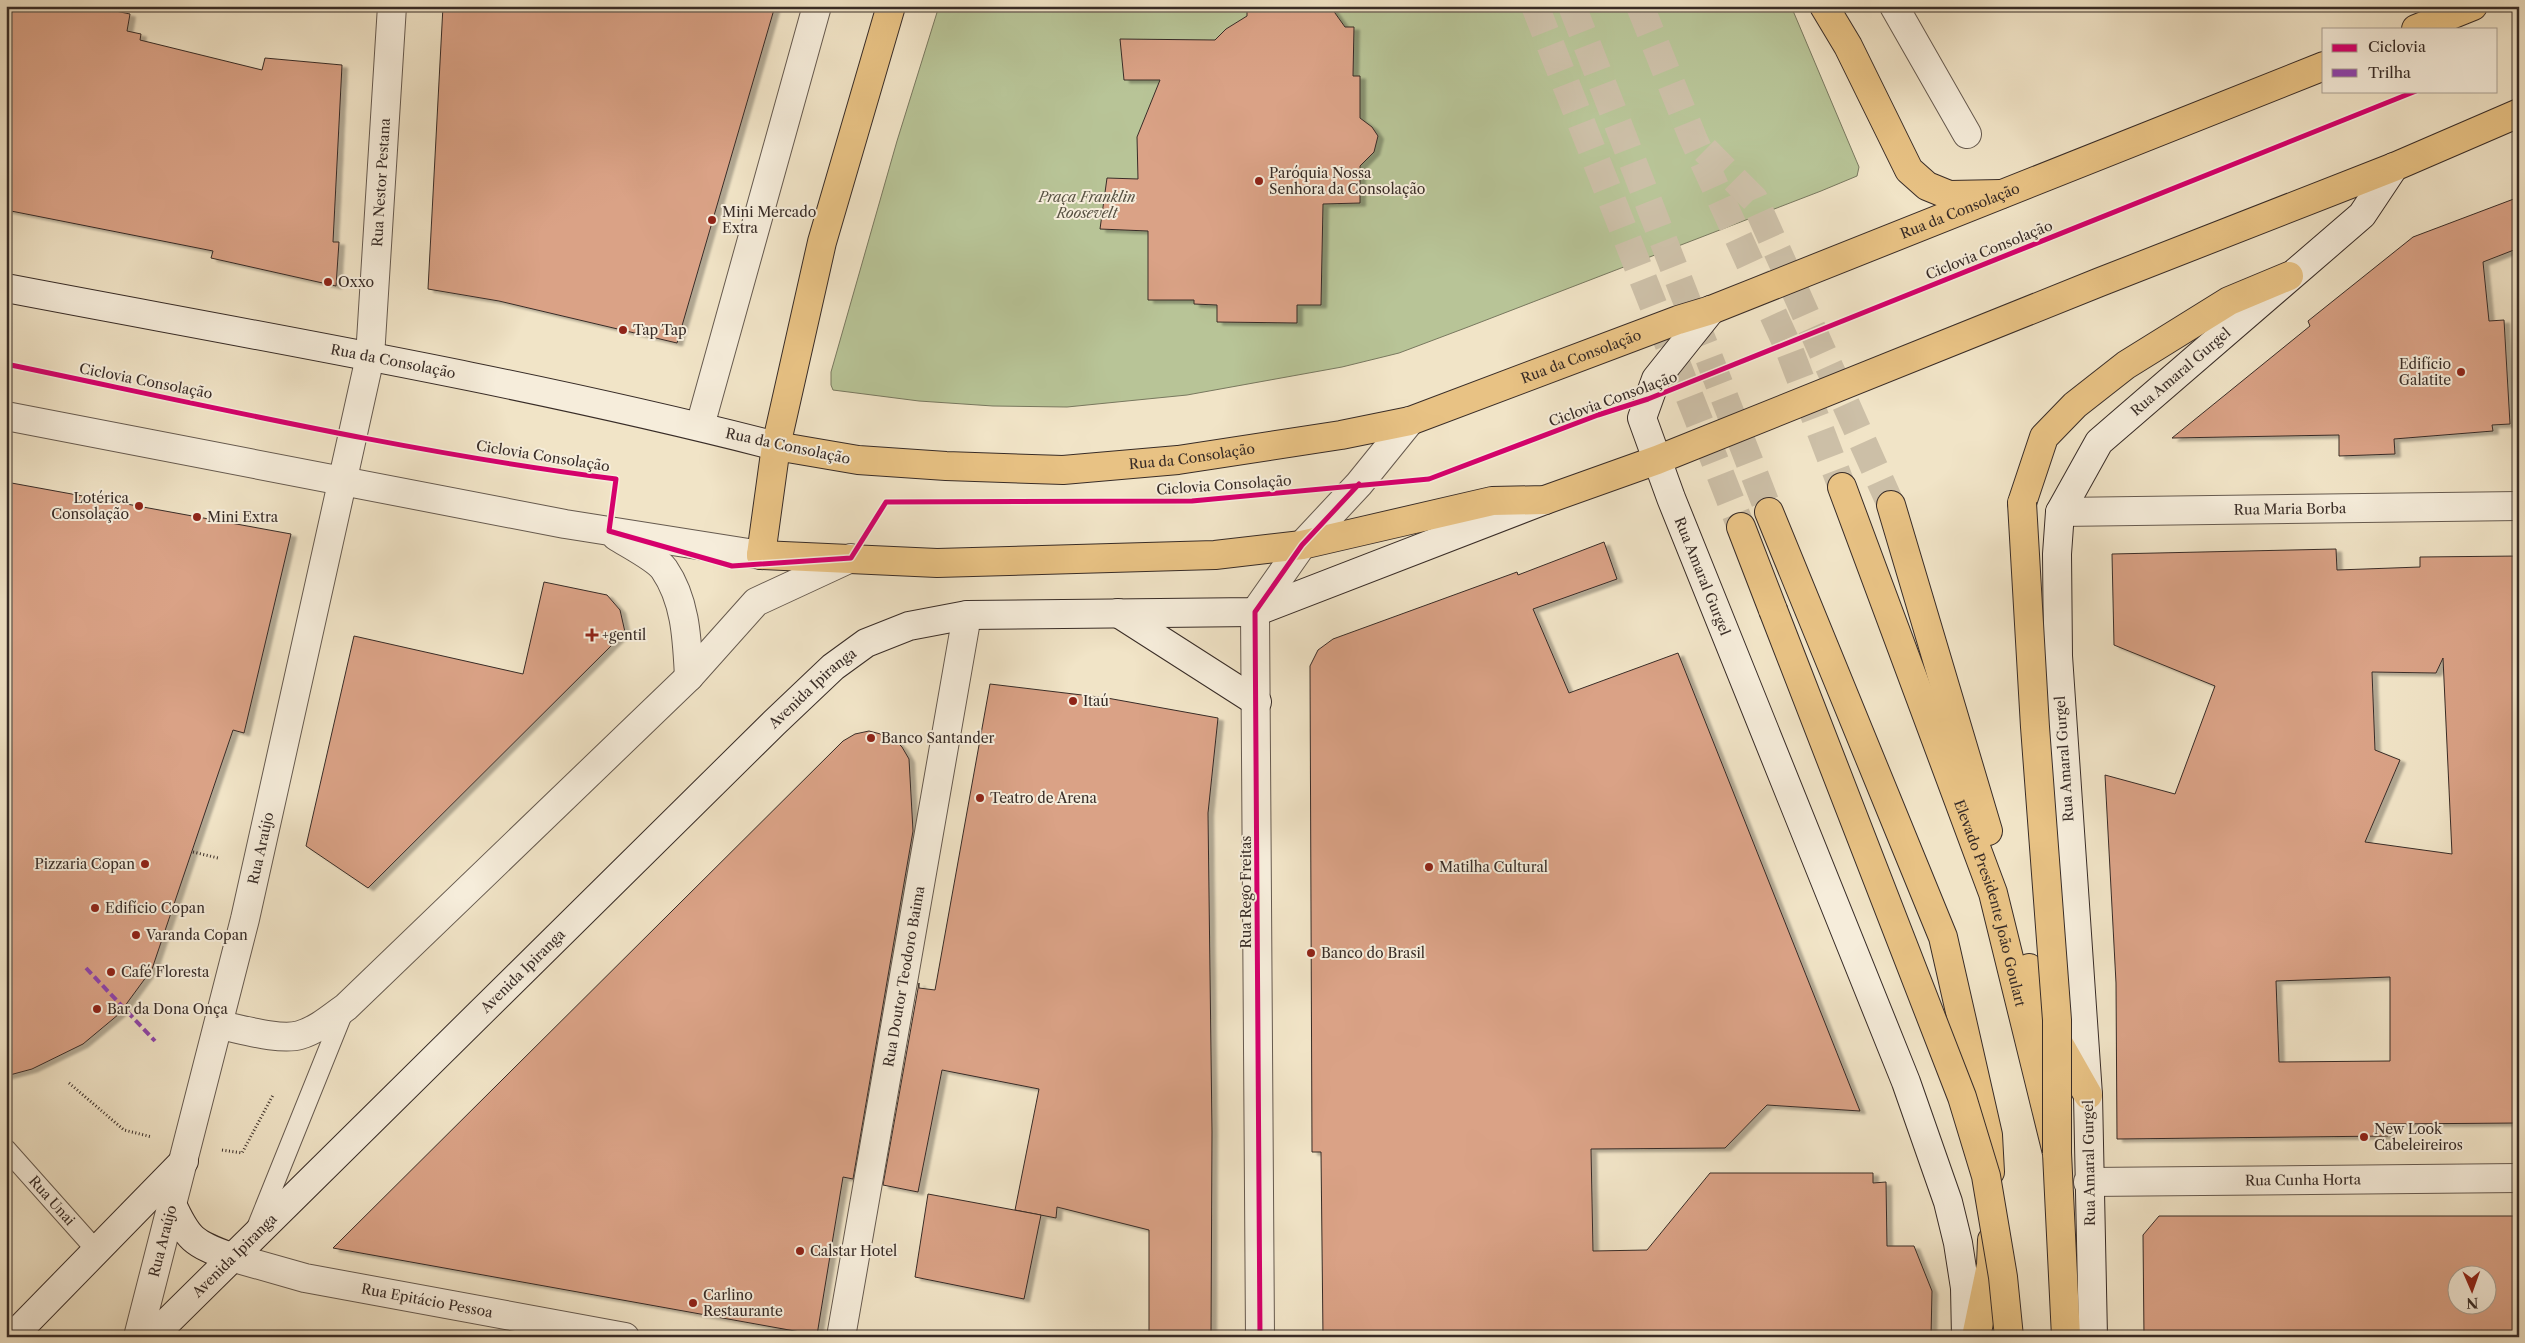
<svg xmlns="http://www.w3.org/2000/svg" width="2525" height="1343" font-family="'Libre Caslon Text',serif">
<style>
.green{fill:#b8c497;stroke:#78785f}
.building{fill:#daa286;stroke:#382c27;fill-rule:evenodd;filter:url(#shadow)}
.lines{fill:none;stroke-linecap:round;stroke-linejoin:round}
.trunk-tunnel{stroke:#ccbfa7;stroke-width:28;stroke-dasharray:28 14;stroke-linecap:butt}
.service-casing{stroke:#665a4f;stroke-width:21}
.minor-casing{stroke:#665a4f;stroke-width:30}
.tertiary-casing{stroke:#665a4f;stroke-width:30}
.secondary-casing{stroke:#382c27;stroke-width:30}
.primary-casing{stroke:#382c27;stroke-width:30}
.trunk-casing{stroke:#382c27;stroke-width:30}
.path{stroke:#382c27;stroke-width:3;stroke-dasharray:1 2.5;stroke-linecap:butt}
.service{stroke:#f6eddb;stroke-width:19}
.minor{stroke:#f6eddb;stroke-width:28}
.tertiary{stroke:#f6eddb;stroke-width:28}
.secondary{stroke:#f6eddb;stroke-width:28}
.primary{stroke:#e8c284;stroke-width:28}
.trunk{stroke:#e8c284;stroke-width:28}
.trunk-bridge-casing{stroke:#382c27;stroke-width:30;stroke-linecap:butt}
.trunk-bridge{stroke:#e8c284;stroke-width:28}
.quiet{stroke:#8e44ad;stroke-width:4;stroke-dasharray:8 4;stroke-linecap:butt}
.cycleway-casing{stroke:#f6eddb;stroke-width:8}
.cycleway{stroke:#d6006c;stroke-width:5}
.poi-dot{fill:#8f2418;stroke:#f6eddb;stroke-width:2}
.labels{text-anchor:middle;stroke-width:4;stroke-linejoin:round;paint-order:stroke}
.poi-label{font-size:14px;fill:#382c27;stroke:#f6eddb;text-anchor:start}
.street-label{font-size:14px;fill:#382c27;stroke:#f6eddb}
.park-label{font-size:14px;font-style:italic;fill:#585243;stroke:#f6eddb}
</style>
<defs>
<filter id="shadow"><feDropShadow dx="5.5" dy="3" stdDeviation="1" flood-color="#0004"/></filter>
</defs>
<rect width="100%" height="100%" fill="#f1e4c7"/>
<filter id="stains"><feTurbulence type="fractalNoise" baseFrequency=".004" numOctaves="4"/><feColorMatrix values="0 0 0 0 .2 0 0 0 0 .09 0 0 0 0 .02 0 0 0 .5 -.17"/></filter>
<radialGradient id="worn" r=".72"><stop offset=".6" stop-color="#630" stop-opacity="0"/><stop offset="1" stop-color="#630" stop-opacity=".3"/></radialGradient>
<path class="green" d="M 939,6 L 1791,6 L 1859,167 L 1857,176 L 1821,191 L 1468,327 L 1399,353 L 1342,367 L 1187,395 L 1067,407 L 993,406 L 919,401 L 833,390 L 831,385 L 831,372 L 897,141 Z"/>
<g class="building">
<path d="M 6,6 L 92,6 L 130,14 L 127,31 L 141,34 L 140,40 L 262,70 L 265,58 L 342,65 L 333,242 L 339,242 L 336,286 L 211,258 L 213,251 L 6,210 Z"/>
<path d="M 443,6 L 775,6 L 677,343 L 499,301 L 428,289 Z"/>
<path d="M 1247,6 L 1330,6 L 1345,27 L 1354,27 L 1353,76 L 1360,76 L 1360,118 L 1372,127 L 1378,136 L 1374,152 L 1360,166 L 1360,203 L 1323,204 L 1321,305 L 1297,305 L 1297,323 L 1217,322 L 1217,305 L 1194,304 L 1194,300 L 1148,300 L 1148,231 L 1100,229 L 1107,178 L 1138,179 L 1137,137 L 1160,80 L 1124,80 L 1120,39 L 1215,40 L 1226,29 L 1247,16 Z"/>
<path d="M 2519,197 L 2519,248 L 2483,262 L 2489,321 L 2504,320 L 2510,424 L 2492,425 L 2493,431 L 2394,439 L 2395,454 L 2339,456 L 2339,435 L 2172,438 L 2310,326 L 2308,321 L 2413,237 Z"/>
<path d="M 6,482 L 291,534 L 244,733 L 233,730 L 152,969 L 119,1014 L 83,1044 L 32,1069 L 6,1076 Z"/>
<path d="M 1604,542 L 1617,579 L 1533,609 L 1569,693 L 1678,653 L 1860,1111 L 1767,1105 L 1725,1148 L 1591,1149 L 1593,1251 L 1647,1250 L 1710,1173 L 1873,1173 L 1873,1183 L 1886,1182 L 1887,1246 L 1914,1246 L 1932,1291 L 1931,1337 L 1323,1337 L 1321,1152 L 1312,1152 L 1310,666 L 1318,650 L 1333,639 L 1517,572 L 1518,575 Z"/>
<path d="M 2336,549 L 2337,570 L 2420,567 L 2420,557 L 2519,556 L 2519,1123 L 2388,1124 L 2388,1136 L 2117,1139 L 2116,983 L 2105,775 L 2175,794 L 2215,686 L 2114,645 L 2112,554 ZM 2443,658 L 2452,854 L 2365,842 L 2400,760 L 2375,750 L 2372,672 L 2436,673 ZM 2390,977 L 2390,1061 L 2279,1062 L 2276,981 Z"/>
<path d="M 544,582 L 607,595 L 620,610 L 625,632 L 368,888 L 306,846 L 354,636 L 523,674 Z"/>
<path d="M 990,684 L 1107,698 L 1218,718 L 1208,813 L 1212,1132 L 1211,1337 L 1149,1337 L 1149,1230 L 1057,1207 L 1056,1218 L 1015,1210 L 1039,1089 L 942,1070 L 918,1192 L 883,1185 L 919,983 L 919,988 L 935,990 Z"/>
<path d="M 869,731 L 892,737 L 902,747 L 909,759 L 913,831 L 853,1179 L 843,1177 L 817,1335 L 333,1248 L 843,741 L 855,734 Z"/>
<path d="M 928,1194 L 1041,1215 L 1024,1299 L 915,1277 Z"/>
<path d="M 2159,1216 L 2519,1216 L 2519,1337 L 2144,1337 L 2143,1235 ZM 2458,1276 L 2488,1276 L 2488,1306 L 2458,1306 Z"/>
</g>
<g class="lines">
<g class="trunk-tunnel">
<path d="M 1535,6 L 1741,527"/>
<path d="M 1572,6 L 1769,512"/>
<path d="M 1640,6 L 1693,138 L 1789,349 L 1842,487"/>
<path d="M 1705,150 L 1754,199 L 1891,505"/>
</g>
<defs>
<g id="service">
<path id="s1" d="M 6,1149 L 97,1251"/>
<path d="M 256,1229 L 345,1008"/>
</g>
<g id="minor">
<path d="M 1894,6 L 1967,134"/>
<path d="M 700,426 L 817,6"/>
<path id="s2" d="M 2060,512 L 2519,506"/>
<path id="s3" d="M 2088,1182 L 2519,1178"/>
<path id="s4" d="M 231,1257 L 305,1278 L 625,1337"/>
<path id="s5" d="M 841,1337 L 967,615"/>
</g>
<g id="tertiary">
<path d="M 6,416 L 565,524 L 761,555"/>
<path d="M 616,536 C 628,544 656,558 664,569 C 686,601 687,640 689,677"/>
<path d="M 220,1025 C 241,1029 280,1041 300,1035 C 317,1030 331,1018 346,1007 L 689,677 L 756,602 L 851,558"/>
<path id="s6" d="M 138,1337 L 245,919 L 370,357 L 392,6"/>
<path d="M 1260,1337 L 1255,612 L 1302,545 L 1359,484 L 1410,421"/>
</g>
<g id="secondary">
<path id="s7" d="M 6,288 C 263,337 523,381 776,446"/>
<path id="s8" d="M 1711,310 L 1656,379 L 1642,418 L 1671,498 L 1906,1082 L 1948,1202 L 1958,1243 L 1965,1288 L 1966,1337"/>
<path d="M 1118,613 L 1257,702"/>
<path d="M 171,1202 C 188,1240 193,1243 231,1257"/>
<path d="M 12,1337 L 184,1161"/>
<path id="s9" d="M 152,1337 L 774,723 L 833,667 L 866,643 L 909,626 L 967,615 L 1255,612 L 1545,500"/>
<path id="s10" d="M 2093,1337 L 2088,1095 L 2058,656 L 2057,554 L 2060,512 L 2099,442 L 2362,215 L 2394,167"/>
</g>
<g id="primary">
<path d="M 2416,29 L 2473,6"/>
<path id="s11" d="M 776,446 L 858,460 L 946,466 L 1063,470 L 1178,460 L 1341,435 L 1410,421 L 1678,320 L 1711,310 L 2324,66"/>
<path d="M 761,555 L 937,563 L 1215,555 L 1302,545 L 1492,501 L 1545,500 L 1657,460 L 2100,282 L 2394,167 L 2519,113"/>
</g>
<g id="trunk">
<path d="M 1824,6 L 1848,46 L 1909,170 L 1927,186 L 1949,195 L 2001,194"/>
<path id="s12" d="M 1842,487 L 1993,893 L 2057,1153 L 2066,1337"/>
<path d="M 2022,503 L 2044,437 L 2075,405 L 2126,365 L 2229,301 L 2289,276"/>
<path d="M 1891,505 L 1988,831"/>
<path d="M 1769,512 L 1943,937 L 1988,1135 L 1990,1172"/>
<path d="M 1741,527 L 1773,610"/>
<path d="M 761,555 L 776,446 L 822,242 L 891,6"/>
<path d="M 2029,968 L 2045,1019 L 2088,1095"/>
<path d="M 1976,1337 L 1991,1265 L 1992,1240"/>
</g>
</defs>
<use href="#service" class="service-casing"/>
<use href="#minor" class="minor-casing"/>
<use href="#tertiary" class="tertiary-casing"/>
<use href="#secondary" class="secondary-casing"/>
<use href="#primary" class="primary-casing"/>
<use href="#trunk" class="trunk-casing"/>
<g class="path">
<path d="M 193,852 L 218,858"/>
<path d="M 69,1083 L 124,1130 L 152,1137"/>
<path d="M 222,1150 L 242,1153 L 273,1095"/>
</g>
<use href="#service" class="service"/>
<use href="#minor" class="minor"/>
<use href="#tertiary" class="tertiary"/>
<use href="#secondary" class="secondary"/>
<use href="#primary" class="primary"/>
<use href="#trunk" class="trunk"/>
<defs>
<g id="trunk-bridge">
<path d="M 2022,503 L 2035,727 L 2057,1020 L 2057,1153"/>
<path d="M 1773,610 L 1962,1097 L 1986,1176 L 2003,1277 L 2009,1337"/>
</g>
</defs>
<use href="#trunk-bridge" class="trunk-bridge-casing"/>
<use href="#trunk-bridge" class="trunk-bridge"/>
<path class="quiet" d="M 86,968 L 155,1041"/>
<defs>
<g id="cycleway">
<path d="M 6,364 C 208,406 411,453 616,479 L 609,531 L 732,566 L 851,558 L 886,502 L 1192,501 L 1429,479 L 1598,415 L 1648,399 L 2416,91"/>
<path d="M 1260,1337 L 1255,612 L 1302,545 L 1359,484"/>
</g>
</defs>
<use href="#cycleway" class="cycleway-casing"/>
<use href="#cycleway" class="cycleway"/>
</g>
<g class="poi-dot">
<circle cx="1259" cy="181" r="5"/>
<circle cx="712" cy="220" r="5"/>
<circle cx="328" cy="282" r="5"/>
<circle cx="623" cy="330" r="5"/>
<circle cx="2461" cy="372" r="5"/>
<circle cx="139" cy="506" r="5"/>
<circle cx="197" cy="517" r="5"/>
<path d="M589.5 627.5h5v5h5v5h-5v5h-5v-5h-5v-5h5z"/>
<circle cx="1073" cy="701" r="5"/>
<circle cx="871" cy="738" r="5"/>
<circle cx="980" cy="798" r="5"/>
<circle cx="145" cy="864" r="5"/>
<circle cx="1429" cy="867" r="5"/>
<circle cx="95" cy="908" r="5"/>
<circle cx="136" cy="935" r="5"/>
<circle cx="1311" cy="953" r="5"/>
<circle cx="111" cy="972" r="5"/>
<circle cx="97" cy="1009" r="5"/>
<circle cx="2364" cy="1137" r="5"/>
<circle cx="800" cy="1251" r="5"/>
<circle cx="693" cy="1303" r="5"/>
</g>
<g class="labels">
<g class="poi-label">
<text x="1269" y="178">Paróquia Nossa<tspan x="1269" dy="16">Senhora da Consolação</tspan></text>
<text x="722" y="217">Mini Mercado<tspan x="722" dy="16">Extra</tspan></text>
<text x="338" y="287">Oxxo</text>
<text x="633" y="335">Tap Tap</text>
<text x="2451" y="369" text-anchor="end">Edifício<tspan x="2451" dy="16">Galatite</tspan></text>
<text x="129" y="503" text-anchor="end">Lotérica<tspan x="129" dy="16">Consolação</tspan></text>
<text x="207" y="522">Mini Extra</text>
<text x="602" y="640">+gentil</text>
<text x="1083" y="706">Itaú</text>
<text x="881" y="743">Banco Santander</text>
<text x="990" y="803">Teatro de Arena</text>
<text x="135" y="869" text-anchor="end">Pizzaria Copan</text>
<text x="1439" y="872">Matilha Cultural</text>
<text x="105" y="913">Edifício Copan</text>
<text x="146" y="940">Varanda Copan</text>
<text x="1321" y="958">Banco do Brasil</text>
<text x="121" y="977">Café Floresta</text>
<text x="107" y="1014">Bar da Dona Onça</text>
<text x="2374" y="1134">New Look<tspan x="2374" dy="16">Cabeleireiros</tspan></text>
<text x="810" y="1256">Calstar Hotel</text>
<text x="703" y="1300">Carlino<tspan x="703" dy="16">Restaurante</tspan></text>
</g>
<g class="street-label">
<text dy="5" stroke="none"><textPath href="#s6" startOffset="1182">Rua Nestor Pestana</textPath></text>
<text dy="5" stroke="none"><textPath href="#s11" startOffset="1228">Rua da Consolação</textPath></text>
<text transform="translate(1989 250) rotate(-22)" y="5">Ciclovia Consolação</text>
<text dy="5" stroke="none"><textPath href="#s11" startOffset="822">Rua da Consolação</textPath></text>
<text dy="5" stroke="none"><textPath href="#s7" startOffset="394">Rua da Consolação</textPath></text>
<text dy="5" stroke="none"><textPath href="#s10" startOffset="1014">Rua Amaral Gurgel</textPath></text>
<text transform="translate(146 381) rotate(11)" y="5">Ciclovia Consolação</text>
<text transform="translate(1613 399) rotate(-20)" y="5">Ciclovia Consolação</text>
<text transform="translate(788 446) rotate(12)" y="5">Rua da Consolação</text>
<text transform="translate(543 456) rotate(9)" y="5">Ciclovia Consolação</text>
<text dy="5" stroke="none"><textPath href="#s11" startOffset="418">Rua da Consolação</textPath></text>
<text transform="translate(1224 485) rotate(-4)" y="5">Ciclovia Consolação</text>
<text dy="5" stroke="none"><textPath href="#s2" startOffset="230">Rua Maria Borba</textPath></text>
<text dy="5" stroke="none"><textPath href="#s8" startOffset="299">Rua Amaral Gurgel</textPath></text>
<text dy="5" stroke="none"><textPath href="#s9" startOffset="926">Avenida Ipiranga</textPath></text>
<text transform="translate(2064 759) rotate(-94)" y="5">Rua Amaral Gurgel</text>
<text dy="5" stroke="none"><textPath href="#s6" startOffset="504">Rua Araújo</textPath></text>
<text transform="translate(1246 892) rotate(-90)" y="5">Rua Rego Freitas</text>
<text dy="5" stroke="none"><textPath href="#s12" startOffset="442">Elevado Presidente João Goulart</textPath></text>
<text dy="5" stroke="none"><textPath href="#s9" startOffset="521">Avenida Ipiranga</textPath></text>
<text dy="5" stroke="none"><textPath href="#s5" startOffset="366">Rua Doutor Teodoro Baima</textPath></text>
<text transform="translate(2089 1163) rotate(-91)" y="5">Rua Amaral Gurgel</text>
<text dy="5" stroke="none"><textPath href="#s3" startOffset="215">Rua Cunha Horta</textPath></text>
<text dy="5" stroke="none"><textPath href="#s1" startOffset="69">Rua Unai</textPath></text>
<text dy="5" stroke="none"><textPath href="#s6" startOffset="99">Rua Araújo</textPath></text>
<text dy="5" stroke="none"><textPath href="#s9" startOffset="116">Avenida Ipiranga</textPath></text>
<text dy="5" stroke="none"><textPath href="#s4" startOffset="201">Rua Epitácio Pessoa</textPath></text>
</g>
<g class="park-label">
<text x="1087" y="202">Praça Franklin<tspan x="1087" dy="16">Roosevelt</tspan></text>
</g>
</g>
<rect width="2525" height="1343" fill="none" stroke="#f1e4c7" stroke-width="25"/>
<rect x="8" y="8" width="2510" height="1328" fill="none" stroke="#382c27" stroke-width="2.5"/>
<rect x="12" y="12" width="2500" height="1318" fill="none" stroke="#382c27"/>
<rect x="2322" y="28" width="175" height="65" fill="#f6eddb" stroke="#aaa093"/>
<rect x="2332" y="44" width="25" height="8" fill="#d6006c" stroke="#aaa093"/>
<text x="2368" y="52" font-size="15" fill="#382c27">Ciclovia</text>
<rect x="2332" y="69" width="25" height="8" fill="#8e44ad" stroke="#aaa093"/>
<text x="2368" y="78" font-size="15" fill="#382c27">Trilha</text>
<g transform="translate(2472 1290) rotate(178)"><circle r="24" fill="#f6eddb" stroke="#aaa093"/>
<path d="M0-4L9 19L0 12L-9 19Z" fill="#8f2418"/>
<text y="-8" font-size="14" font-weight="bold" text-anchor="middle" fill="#382c27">N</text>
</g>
<rect width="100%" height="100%" filter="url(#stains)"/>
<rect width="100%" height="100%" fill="url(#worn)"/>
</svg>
